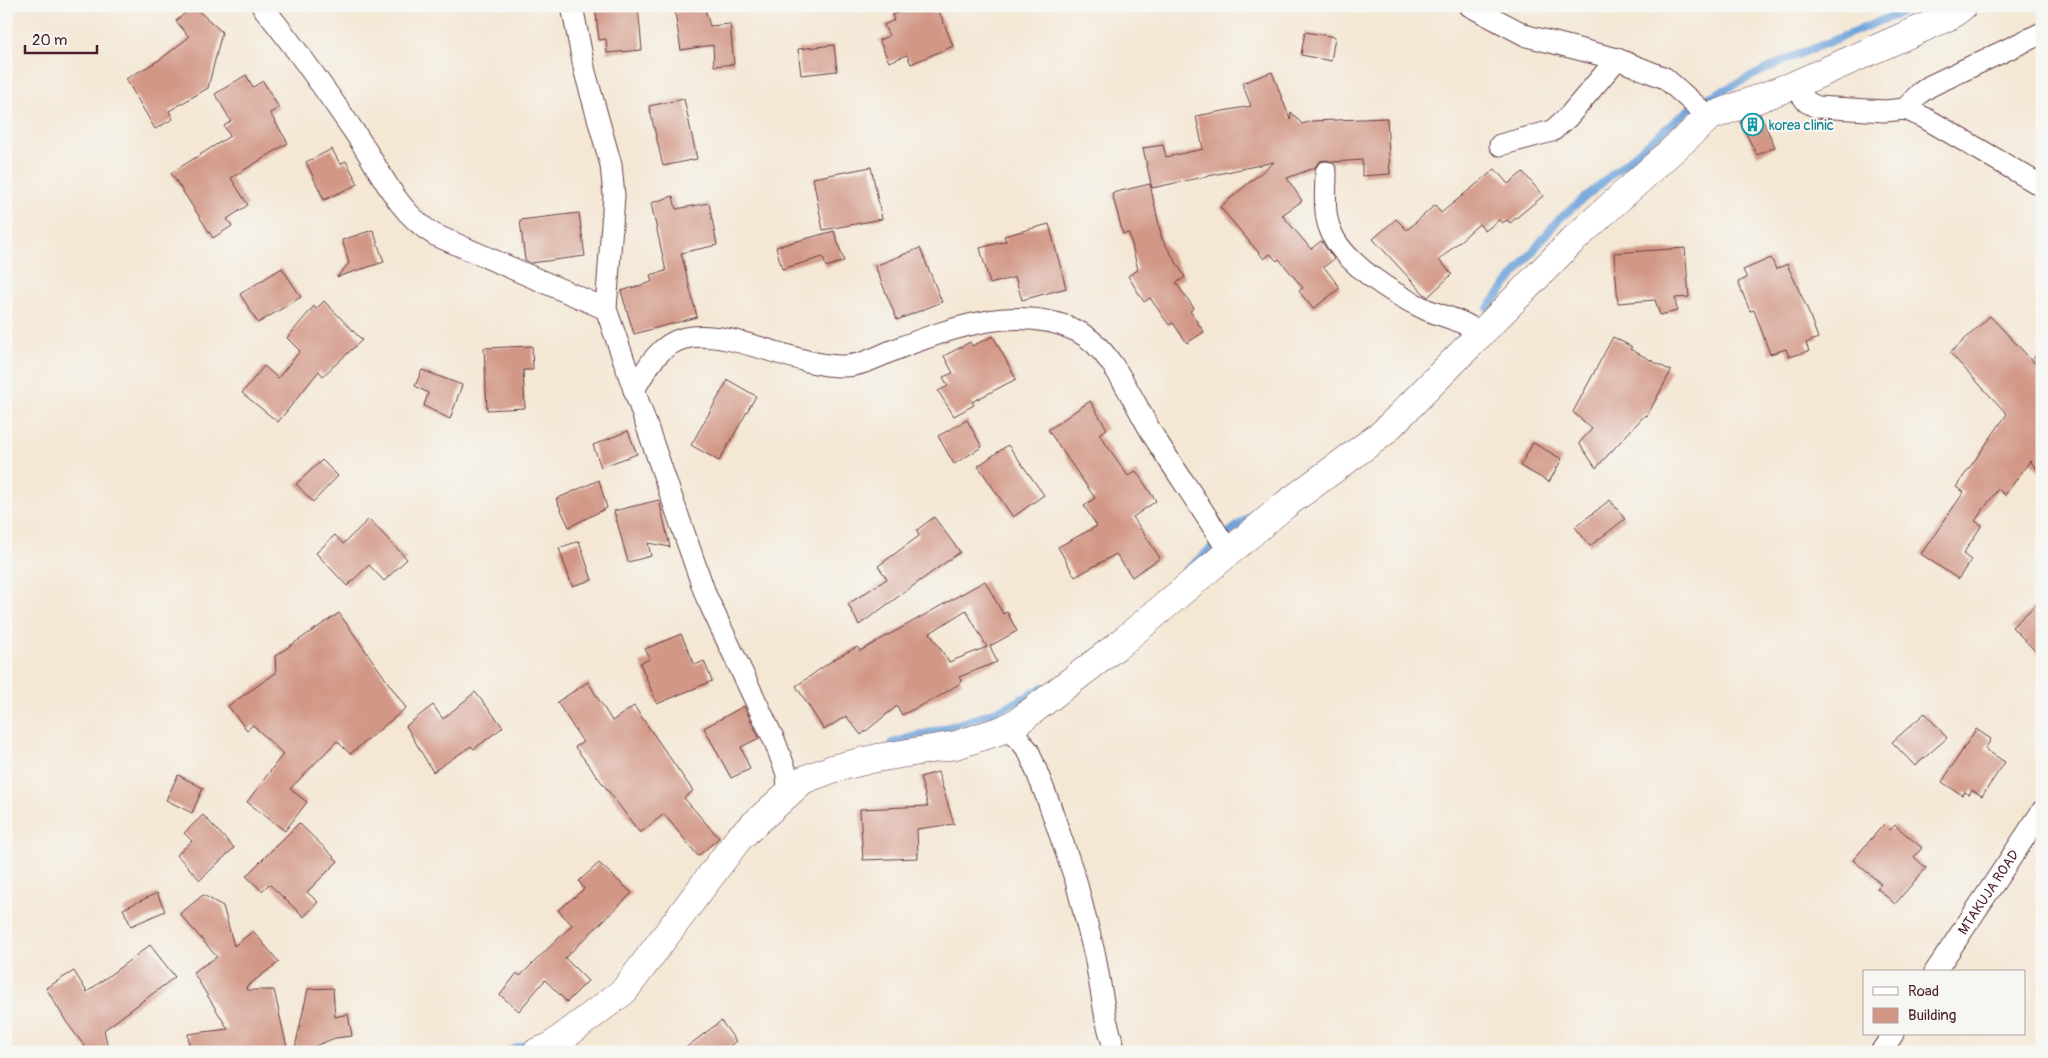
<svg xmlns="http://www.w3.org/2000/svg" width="2048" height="1058" font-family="Pangolin,sans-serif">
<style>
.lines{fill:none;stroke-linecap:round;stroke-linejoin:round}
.stream{stroke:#6ca1d9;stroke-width:8}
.building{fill:#d29786;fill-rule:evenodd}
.service-casing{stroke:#643d44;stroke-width:13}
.minor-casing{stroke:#643d44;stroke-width:23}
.tertiary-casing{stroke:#643d44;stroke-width:29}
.service{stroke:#fff;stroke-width:11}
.minor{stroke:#fff;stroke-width:21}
.tertiary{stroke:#fff;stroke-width:28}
.labels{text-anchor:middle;stroke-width:4;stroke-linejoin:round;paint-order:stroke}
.culture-label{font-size:14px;fill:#0d838f;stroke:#f6f6f2;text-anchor:start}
.street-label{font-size:14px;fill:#4a1f2b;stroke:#f6f6f2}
</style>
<rect width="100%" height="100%" fill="#f6f6f2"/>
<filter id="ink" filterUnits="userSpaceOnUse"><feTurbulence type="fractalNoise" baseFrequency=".02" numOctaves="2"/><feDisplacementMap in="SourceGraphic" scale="10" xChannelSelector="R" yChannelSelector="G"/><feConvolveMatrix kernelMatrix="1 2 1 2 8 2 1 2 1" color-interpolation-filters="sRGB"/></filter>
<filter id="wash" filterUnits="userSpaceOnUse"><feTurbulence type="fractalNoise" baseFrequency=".0096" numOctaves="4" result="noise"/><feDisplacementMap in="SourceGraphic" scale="20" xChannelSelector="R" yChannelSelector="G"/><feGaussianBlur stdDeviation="1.12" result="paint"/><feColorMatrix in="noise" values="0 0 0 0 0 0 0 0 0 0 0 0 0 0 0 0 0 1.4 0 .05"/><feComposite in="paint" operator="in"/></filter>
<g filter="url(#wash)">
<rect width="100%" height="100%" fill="#f4e7d4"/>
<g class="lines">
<g class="stream">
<path d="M 1488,308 L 1557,221 L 1695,104 L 1785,60 L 1917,6"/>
<path d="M 1187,570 L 1221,539 L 1254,513"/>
<path d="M 892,743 C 942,728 998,717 1042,687"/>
<path d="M 506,1052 L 535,1042"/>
</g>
</g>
<g id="blocks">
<g class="building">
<path d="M 193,6 L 222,32 L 208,88 L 169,111 L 173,119 L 155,129 L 126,79 L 161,59 L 189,37 L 176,21 Z"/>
<path d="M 595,6 L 638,6 L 642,50 L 607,53 L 606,39 L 599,40 Z"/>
<path d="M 674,6 L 704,6 L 710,26 L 730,24 L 734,64 L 714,66 L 713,45 L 681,50 Z"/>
<path d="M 913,6 L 937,6 L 953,46 L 911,64 L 907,55 L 889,62 L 879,40 L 889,36 L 884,25 L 894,20 L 892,15 Z"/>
<path d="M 1305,32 L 1335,37 L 1331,61 L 1301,55 Z"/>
<path d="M 834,45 L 837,71 L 801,75 L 798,49 Z"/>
<path d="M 1272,72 L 1290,119 L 1291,112 L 1302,124 L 1312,121 L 1387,118 L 1390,174 L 1362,176 L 1362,160 L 1333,162 L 1326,160 L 1320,161 L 1314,168 L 1287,178 L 1302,201 L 1282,215 L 1311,249 L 1321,241 L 1334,259 L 1324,267 L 1340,288 L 1313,309 L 1299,291 L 1303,288 L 1279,259 L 1277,261 L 1270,254 L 1264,259 L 1220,207 L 1274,162 L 1152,188 L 1143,148 L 1163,145 L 1166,157 L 1203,149 L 1196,116 L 1251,106 L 1242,83 Z"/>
<path d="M 246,75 L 253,87 L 263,81 L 279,108 L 270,113 L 288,143 L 231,178 L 248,205 L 227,219 L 232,226 L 213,238 L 171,173 L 230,136 L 224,126 L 231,121 L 215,94 Z"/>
<path d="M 684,99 L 697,159 L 663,166 L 649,106 Z"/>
<path d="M 1760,114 L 1775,147 L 1757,155 L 1740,122 Z"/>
<path d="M 332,149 L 340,164 L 346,161 L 358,184 L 324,200 L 306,162 Z"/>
<path d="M 871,167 L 882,219 L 823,230 L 813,178 Z"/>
<path d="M 1495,169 L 1508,184 L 1523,172 L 1543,196 L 1510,223 L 1507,220 L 1502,223 L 1499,220 L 1485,231 L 1479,224 L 1439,260 L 1452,274 L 1428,297 L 1424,294 L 1373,239 L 1396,219 L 1407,230 L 1435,205 L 1441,213 Z"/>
<path d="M 1150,184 L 1162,239 L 1185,277 L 1176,283 L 1194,308 L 1190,311 L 1204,332 L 1187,343 L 1173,323 L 1169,325 L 1150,298 L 1144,302 L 1128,276 L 1138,270 L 1129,233 L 1123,234 L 1112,193 Z"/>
<path d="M 673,196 L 676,209 L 709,203 L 717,245 L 681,253 L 697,317 L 634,334 L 621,291 L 652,282 L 650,275 L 666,271 L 651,203 Z"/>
<path d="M 579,213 L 585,256 L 531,263 L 525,260 L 520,220 Z"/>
<path d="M 1049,224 L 1066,288 L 1022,300 L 1015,277 L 990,284 L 980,248 L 1006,241 L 1004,236 Z"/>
<path d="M 373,230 L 384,262 L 337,277 L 349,263 L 342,240 Z"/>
<path d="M 834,231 L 844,261 L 826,267 L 823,257 L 782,269 L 776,247 Z"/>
<path d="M 920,248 L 942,302 L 897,320 L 875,266 Z"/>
<path d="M 1685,248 L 1689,297 L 1675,298 L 1677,311 L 1660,315 L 1655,300 L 1618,303 L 1614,253 Z"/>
<path d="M 1771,258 L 1776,269 L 1787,264 L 1807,308 L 1818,338 L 1806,343 L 1809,351 L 1789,357 L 1786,349 L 1770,354 L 1754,310 L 1750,311 L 1738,282 L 1747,278 L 1743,270 Z"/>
<path d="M 282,268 L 301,297 L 258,323 L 240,294 Z"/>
<path d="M 324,301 L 362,340 L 323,376 L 319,371 L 278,422 L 242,393 L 264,366 L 278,378 L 300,351 L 287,338 L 314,306 L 316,309 Z"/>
<path d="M 1990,316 L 2042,371 L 2042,475 L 2030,461 L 2005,495 L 1998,489 L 1975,521 L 1982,525 L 1963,554 L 1971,560 L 1958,579 L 1921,554 L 1964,492 L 1956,487 L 2007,414 L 1950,353 Z"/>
<path d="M 993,336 L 1016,379 L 972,402 L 974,405 L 954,416 L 938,391 L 948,386 L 943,377 L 953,373 L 944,356 L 970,342 L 972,346 Z"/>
<path d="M 1613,337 L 1632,347 L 1630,349 L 1671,371 L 1647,416 L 1645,415 L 1596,468 L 1579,443 L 1592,429 L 1573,412 Z"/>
<path d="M 532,346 L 533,370 L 523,370 L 525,408 L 487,410 L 484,348 Z"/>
<path d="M 422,370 L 462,385 L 450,419 L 424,406 L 428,393 L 415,386 Z"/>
<path d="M 728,380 L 756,396 L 719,461 L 691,445 Z"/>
<path d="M 1090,401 L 1107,429 L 1099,434 L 1128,476 L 1136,471 L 1156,501 L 1133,517 L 1160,558 L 1132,577 L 1116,554 L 1075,577 L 1058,547 L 1097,526 L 1084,506 L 1095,498 L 1048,430 Z"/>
<path d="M 967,420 L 982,447 L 954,464 L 938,436 Z"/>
<path d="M 628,431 L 637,454 L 601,467 L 593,445 Z"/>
<path d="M 1533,443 L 1562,459 L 1549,482 L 1520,466 Z"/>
<path d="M 1008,445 L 1044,495 L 1013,517 L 978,466 Z"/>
<path d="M 322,460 L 338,476 L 313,502 L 296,484 Z"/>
<path d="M 599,480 L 607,508 L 569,527 L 556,499 Z"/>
<path d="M 659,500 L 670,547 L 648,543 L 651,556 L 628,562 L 614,511 Z"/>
<path d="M 1610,500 L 1625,519 L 1590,546 L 1575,527 Z"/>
<path d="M 934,517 L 960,552 L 859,625 L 848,604 L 887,579 L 878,566 L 919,536 L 917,530 Z"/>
<path d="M 369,519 L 407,559 L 384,581 L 369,565 L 347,586 L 316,553 L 335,535 L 343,544 Z"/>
<path d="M 579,541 L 592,580 L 572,586 L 559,548 Z"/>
<path d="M 985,581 L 1003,614 L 1007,612 L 1017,631 L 990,646 L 997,662 L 959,677 L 962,682 L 938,697 L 902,715 L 897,706 L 861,735 L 846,716 L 824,730 L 796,686 L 836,658 L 857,647 L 860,651 ZM 966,610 L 987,647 L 949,662 L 930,633 Z"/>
<path d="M 2042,599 L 2042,658 L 2012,627 Z"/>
<path d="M 339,613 L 406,708 L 350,754 L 337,741 L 290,789 L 307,802 L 285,831 L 247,802 L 283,754 L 253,725 L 247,730 L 228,706 L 276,673 L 275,656 Z"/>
<path d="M 681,634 L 695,665 L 704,661 L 712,681 L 657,704 L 640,663 L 650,659 L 645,649 Z"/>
<path d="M 588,682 L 612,721 L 634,706 L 693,791 L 684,798 L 719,838 L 698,856 L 664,814 L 640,833 L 575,747 L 583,742 L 557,702 Z"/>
<path d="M 475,692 L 503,727 L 474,749 L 471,746 L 433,772 L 406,726 L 433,705 L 443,719 Z"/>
<path d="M 744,706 L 759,738 L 741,747 L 750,769 L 731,778 L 704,728 Z"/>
<path d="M 1925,713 L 1947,738 L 1915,766 L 1892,742 Z"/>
<path d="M 1976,729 L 1991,739 L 1985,749 L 2005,762 L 1982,796 L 1972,790 L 1969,795 L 1965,792 L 1962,795 L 1942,782 Z"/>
<path d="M 938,772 L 954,824 L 917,829 L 918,858 L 863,860 L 860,809 L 928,806 L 920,777 Z"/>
<path d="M 178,775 L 203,788 L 192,813 L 166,800 Z"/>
<path d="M 203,815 L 234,848 L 200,880 L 177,855 L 192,841 L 184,833 Z"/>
<path d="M 299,823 L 338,861 L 307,892 L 318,902 L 304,917 L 269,884 L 262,891 L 246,876 Z"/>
<path d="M 1884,824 L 1890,830 L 1895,825 L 1922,848 L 1914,857 L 1926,868 L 1895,904 L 1877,888 L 1881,884 L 1853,860 Z"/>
<path d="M 599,863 L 632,893 L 565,958 L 588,981 L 567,1002 L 545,980 L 519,1011 L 500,995 L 517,973 L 520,976 L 572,925 L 558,910 L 584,889 L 579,881 Z"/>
<path d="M 157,893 L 165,911 L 131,926 L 123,909 Z"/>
<path d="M 203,895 L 223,906 L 234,946 L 253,931 L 279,962 L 246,987 L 247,990 L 274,990 L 288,1052 L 190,1052 L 188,1034 L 228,1029 L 193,972 L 217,957 L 180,914 Z"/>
<path d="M 150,945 L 175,977 L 104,1030 L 109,1052 L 89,1052 L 67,1023 L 46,988 L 74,971 L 87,992 Z"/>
<path d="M 333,988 L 335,1017 L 348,1014 L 352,1036 L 335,1038 L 300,1052 L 294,1052 L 308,989 Z"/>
<path d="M 721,1021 L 736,1041 L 722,1052 L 680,1052 Z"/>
</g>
</g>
</g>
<g filter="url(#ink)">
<use href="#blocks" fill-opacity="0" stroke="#643d44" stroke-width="1"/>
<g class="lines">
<defs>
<path id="service" d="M 2040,359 L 2042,357"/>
<g id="minor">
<path d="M 262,6 C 294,45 324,88 353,130 C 379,167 395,211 435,235 L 606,309"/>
<path d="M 572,6 L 585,72 L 611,165 L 614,196 L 606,309 L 706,596 L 775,742 L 787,774 L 788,792"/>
<path d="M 1470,6 L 1527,36 L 1617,59 L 1665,78 L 1709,117"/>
<path d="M 1794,85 L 1807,102 L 1817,107 L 1885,111 L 1905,109 L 1925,118 L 2042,186"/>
<path d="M 1905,109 L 1920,93 L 1930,86 L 2042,33"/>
<path d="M 1500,145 L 1552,131 L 1568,117 L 1617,59"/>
<path d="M 1326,172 C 1326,190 1323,212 1330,229 C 1341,262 1395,295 1425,309 C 1443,317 1466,320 1480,335"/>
<path d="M 634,390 C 646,369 659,344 685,338 C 731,328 796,367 844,366 C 861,366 879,356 894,350 C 950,328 1018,303 1077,331 C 1114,349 1136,410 1158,443 C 1181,479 1206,514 1228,551"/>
<path d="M 1005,729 L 1020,740 L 1029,752 L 1049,803 L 1076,881 L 1095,956 L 1106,1019 L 1115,1052"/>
<path id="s1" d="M 1935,972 L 2042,811"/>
<path d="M 1881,1052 L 1893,1034"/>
</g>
<path id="tertiary" d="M 537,1052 L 550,1047 L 624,991 L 739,838 L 803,780 L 835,768 L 877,758 L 956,745 L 1005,729 L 1019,721 L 1117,646 L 1285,505 L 1383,433 L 1572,241 L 1709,117 L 1794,85 L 1950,16 L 1963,6"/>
</defs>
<use href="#service" class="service-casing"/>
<use href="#minor" class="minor-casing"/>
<use href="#tertiary" class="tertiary-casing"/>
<use href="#service" class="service"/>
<use href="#minor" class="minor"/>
<use href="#tertiary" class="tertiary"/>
</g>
</g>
<defs>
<symbol id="building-ring" viewBox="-11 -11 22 22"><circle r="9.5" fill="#f6f6f2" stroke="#0f9aa8" stroke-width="1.5"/><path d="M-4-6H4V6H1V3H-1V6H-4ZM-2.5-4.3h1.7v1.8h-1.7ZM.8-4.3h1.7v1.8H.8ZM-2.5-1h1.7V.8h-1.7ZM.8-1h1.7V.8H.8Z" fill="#0f9aa8"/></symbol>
</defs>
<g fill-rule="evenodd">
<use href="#building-ring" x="1740" y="112" width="25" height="25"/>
</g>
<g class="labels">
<g class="culture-label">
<text x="1769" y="130">korea clinic</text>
</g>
<g class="street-label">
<text dy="5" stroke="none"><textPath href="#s1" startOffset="96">MTAKUJA ROAD</textPath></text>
</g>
</g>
<rect width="2048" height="1058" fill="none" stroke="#f6f6f2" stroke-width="25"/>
<rect x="1863" y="970" width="162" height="65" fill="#f6f6f2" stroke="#b1a0a2"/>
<rect x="1873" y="987" width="25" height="8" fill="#ffffff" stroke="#b1a0a2"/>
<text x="1908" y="996" font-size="15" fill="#4a1f2b">Road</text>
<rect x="1873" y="1008" width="25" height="15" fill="#d29786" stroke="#b1a0a2"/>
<text x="1908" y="1020" font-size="15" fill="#4a1f2b">Building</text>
<path d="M25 45v8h72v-8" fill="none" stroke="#4a1f2b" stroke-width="2.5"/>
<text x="32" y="45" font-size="15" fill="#4a1f2b" stroke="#f6f6f2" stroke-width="4" paint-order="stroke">20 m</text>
</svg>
